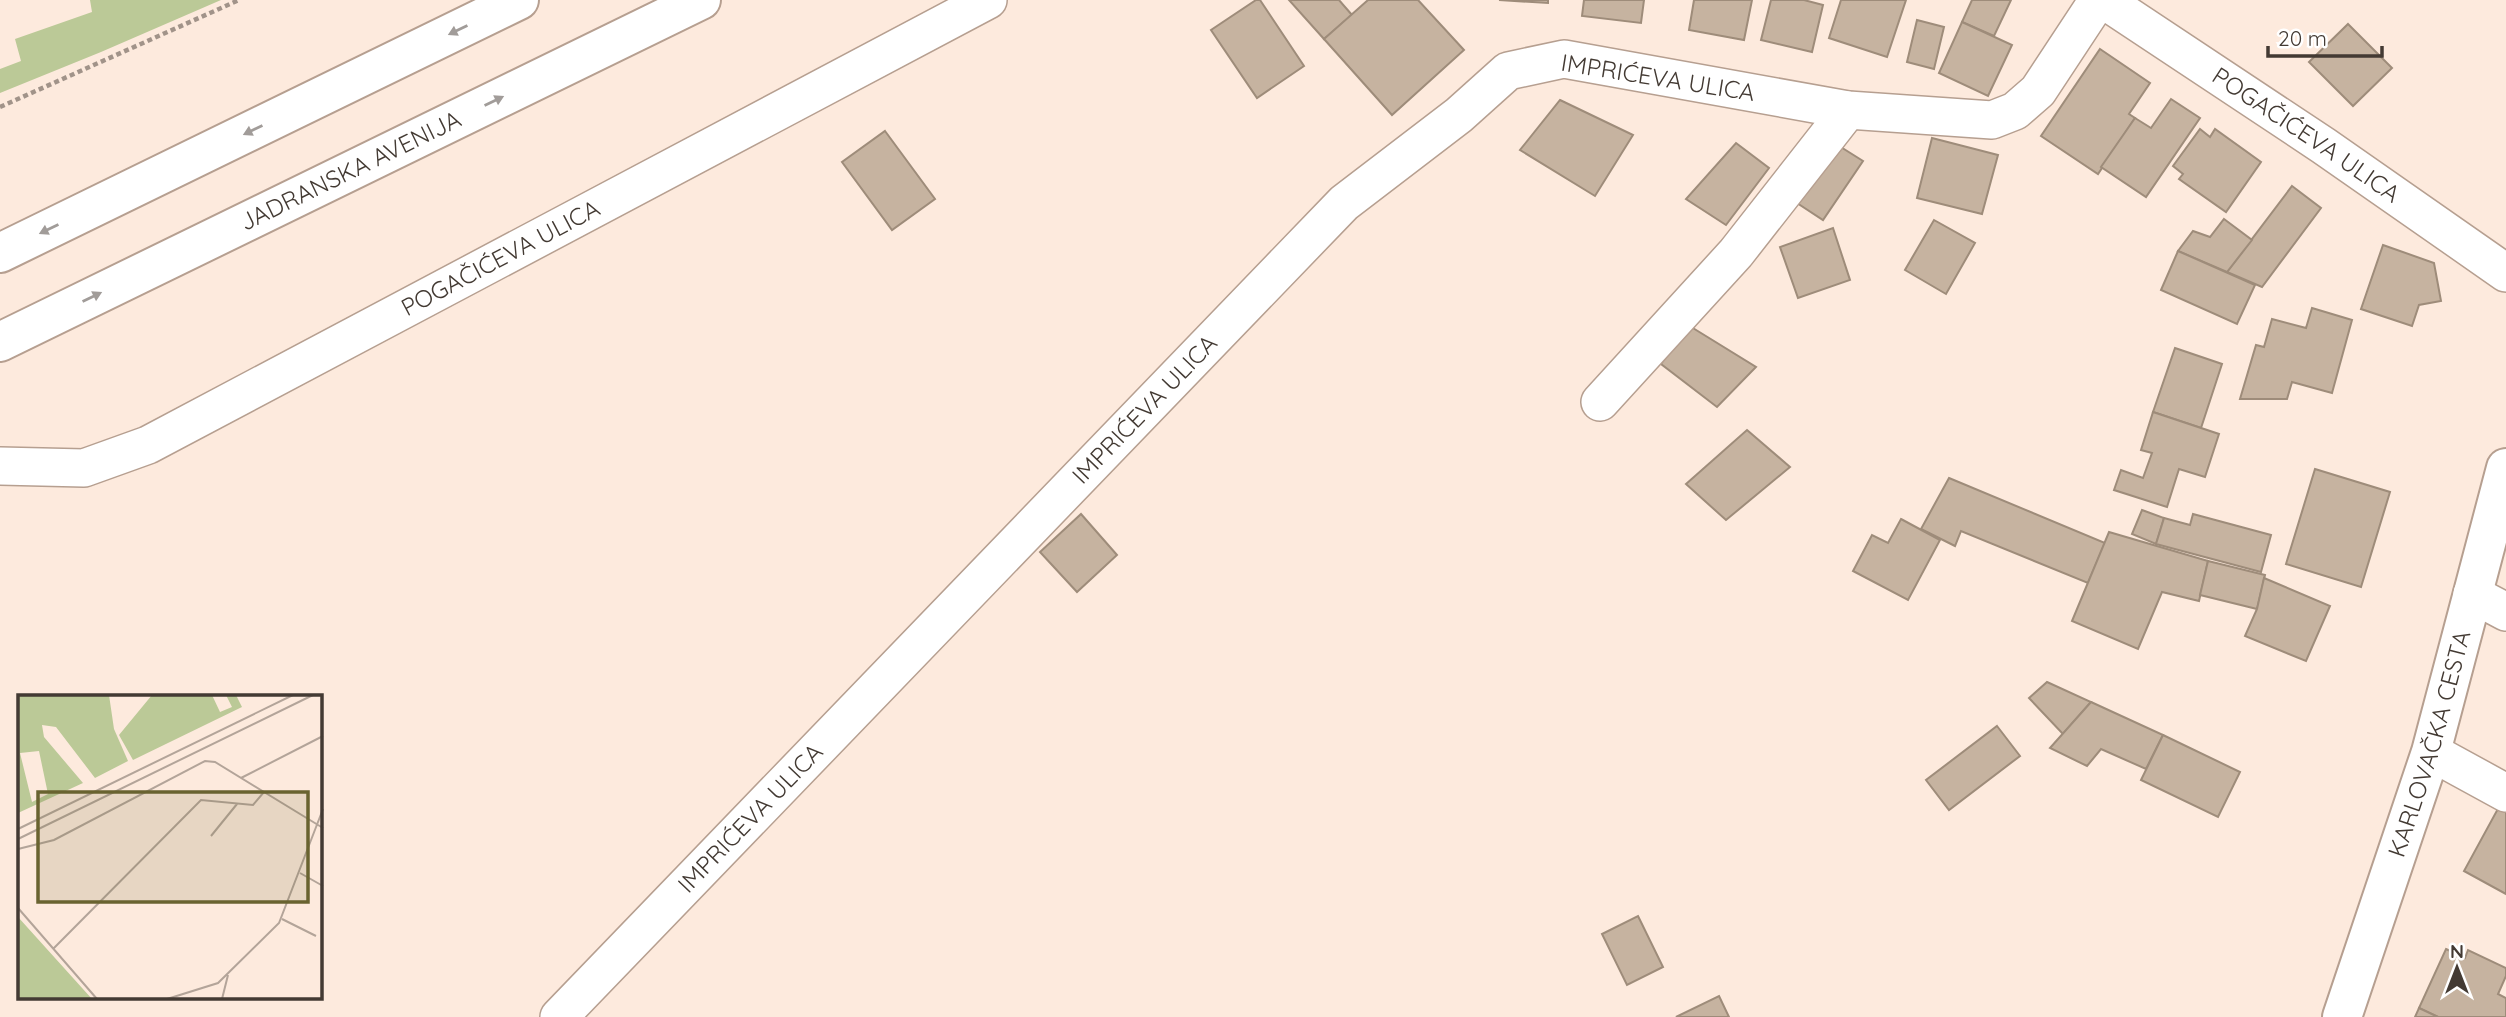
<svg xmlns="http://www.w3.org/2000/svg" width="2506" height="1017" font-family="Quicksand,sans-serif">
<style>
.green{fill:#bbc997}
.building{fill:#c6b3a0;stroke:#9e8c7a;stroke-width:2}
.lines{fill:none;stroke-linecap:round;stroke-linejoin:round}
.street-casing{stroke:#b69f90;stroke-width:40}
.secondary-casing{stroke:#b69f90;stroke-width:42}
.path{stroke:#a19389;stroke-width:4.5;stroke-dasharray:5 3.5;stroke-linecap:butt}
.street{stroke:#fff;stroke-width:37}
.secondary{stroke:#fff;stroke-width:38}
.oneway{fill:#a19c99}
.labels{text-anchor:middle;stroke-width:6;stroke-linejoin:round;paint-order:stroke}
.street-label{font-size:24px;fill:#433a33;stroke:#fff}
.inset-road{fill:none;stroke:#b3a499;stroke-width:2}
.view{fill:#696330;fill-opacity:0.15;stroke:#696330;stroke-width:3.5}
.inset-edge{fill:none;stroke:#433a33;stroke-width:3.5}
</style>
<rect width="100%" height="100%" fill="#fdeadd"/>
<path class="green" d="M 90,0 L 221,0 L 101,52 L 0,93 L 0,69 L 21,61 L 15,39 L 92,12 Z"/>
<g class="building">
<path d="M 1256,0 L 1260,0 L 1304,66 L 1257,98 L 1211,30 Z"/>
<path d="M 1289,0 L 1339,0 L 1352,15 L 1324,39 Z"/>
<path d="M 1368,0 L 1418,0 L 1464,50 L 1392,115 L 1324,39 Z"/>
<path d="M 1499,0 L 1548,0 L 1548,3 Z"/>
<path d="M 1584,0 L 1644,0 L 1641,23 L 1582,16 Z"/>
<path d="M 1694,0 L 1752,0 L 1744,40 L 1689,30 Z"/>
<path d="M 1771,0 L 1804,0 L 1823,5 L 1812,52 L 1761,40 Z"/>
<path d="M 1841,0 L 1906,0 L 1887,57 L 1829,38 Z"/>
<path d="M 1972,0 L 2011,0 L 1994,36 L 1962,22 Z"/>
<path d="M 1917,20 L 1944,27 L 1934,69 L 1907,62 Z"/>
<path d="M 1962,22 L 2012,45 L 1988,96 L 1939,73 Z"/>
<path d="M 2348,24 L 2392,68 L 2353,106 L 2309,62 Z"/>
<path d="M 2100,49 L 2150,83 L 2129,114 L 2135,118 L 2098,174 L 2041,136 Z"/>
<path d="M 2171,99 L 2200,118 L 2146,197 L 2101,167 L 2135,118 L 2151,128 Z"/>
<path d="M 1560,100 L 1633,135 L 1595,196 L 1520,150 Z"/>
<path d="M 2200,129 L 2210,137 L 2215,129 L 2261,162 L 2226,212 L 2179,179 L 2183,174 L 2173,166 Z"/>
<path d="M 885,131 L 935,199 L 892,230 L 842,162 Z"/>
<path d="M 1932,138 L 1998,155 L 1982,214 L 1917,198 Z"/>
<path d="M 1736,143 L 1769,168 L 1726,225 L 1686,199 Z"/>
<path d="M 1836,144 L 1863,161 L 1823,220 L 1797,203 Z"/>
<path d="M 2292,186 L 2321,208 L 2262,287 L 2227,272 Z"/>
<path d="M 2224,219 L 2252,240 L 2227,272 L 2178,251 L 2193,231 L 2210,237 Z"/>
<path d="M 1934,220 L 1975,243 L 1946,294 L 1905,270 Z"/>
<path d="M 1833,228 L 1850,280 L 1798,298 L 1780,247 Z"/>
<path d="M 2383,245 L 2434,263 L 2441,301 L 2419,305 L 2412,326 L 2361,309 Z"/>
<path d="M 2178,251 L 2255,285 L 2237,324 L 2161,290 Z"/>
<path d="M 2312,308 L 2352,320 L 2332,393 L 2292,382 L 2287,399 L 2240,399 L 2256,345 L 2264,347 L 2272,319 L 2306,328 Z"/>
<path d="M 1688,325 L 1756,367 L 1717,407 L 1661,364 Z"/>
<path d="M 2175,348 L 2222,364 L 2201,428 L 2153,412 Z"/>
<path d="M 2153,412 L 2219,434 L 2205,477 L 2179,469 L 2167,507 L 2114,490 L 2121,470 L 2143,478 L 2152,453 L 2141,450 Z"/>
<path d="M 1747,430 L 1790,467 L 1726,520 L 1686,484 Z"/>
<path d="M 2315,469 L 2390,492 L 2361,587 L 2286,564 Z"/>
<path d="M 1949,478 L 2105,543 L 2088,583 L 1961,531 L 1955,546 L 1921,529 Z"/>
<path d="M 2142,510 L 2164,518 L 2156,544 L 2132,534 Z"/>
<path d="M 1081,514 L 1117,555 L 1077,592 L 1040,552 Z"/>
<path d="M 2193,514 L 2271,535 L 2261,572 L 2156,544 L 2164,518 L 2190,525 Z"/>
<path d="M 1901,519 L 1940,540 L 1908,600 L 1853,571 L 1872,535 L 1888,543 Z"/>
<path d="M 2109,532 L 2208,561 L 2199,601 L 2162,592 L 2138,649 L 2072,621 Z"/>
<path d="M 2208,561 L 2265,575 L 2257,609 L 2200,595 Z"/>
<path d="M 2264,578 L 2330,606 L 2306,661 L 2245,636 L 2257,609 Z"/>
<path d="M 2047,682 L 2091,702 L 2063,734 L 2029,698 Z"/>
<path d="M 2091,702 L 2163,735 L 2146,769 L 2101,749 L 2087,766 L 2050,748 Z"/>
<path d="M 1997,726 L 2020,756 L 1949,810 L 1926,780 Z"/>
<path d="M 2163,735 L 2240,772 L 2218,817 L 2141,780 Z"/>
<path d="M 2500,805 L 2506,808 L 2506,894 L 2464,871 Z"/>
<path d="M 1638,916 L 1663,967 L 1627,985 L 1602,934 Z"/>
<path d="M 2446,949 L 2465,958 L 2468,950 L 2506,968 L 2506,976 L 2498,994 L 2506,998 L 2506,1017 L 2438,1017 L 2419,1008 Z"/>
<path d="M 1719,996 L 1729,1017 L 1676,1017 Z"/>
<path d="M 2419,1008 L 2438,1017 L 2415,1017 Z"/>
</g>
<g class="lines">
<defs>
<g id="street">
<path id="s1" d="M 2104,0 L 2324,146 L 2506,273"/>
<path d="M 1600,402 L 1736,253 L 1848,110"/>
<path id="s2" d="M 0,466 L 84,468 L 148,445 L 988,0"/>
<path d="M 2472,594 L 2506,612"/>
<path d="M 2431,752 L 2506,793"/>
<path id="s3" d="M 559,1017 L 1344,203 L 1459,115 L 1508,71 L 1564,59 L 1848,110 L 1992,120 L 2015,111 L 2038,91 L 2098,0"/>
</g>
<g id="secondary">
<path d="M 0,253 L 519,0"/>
<path id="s4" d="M 0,342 L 701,0"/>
<path id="s5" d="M 2342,1017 L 2431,752 L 2506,468"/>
</g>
</defs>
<use href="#street" class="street-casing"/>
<use href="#secondary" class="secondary-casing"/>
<path class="path" d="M 0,107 L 239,0"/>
<use href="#street" class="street"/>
<use href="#secondary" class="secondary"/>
</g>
<defs><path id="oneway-solid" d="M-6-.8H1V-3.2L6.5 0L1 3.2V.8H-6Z" transform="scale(1.75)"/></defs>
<g class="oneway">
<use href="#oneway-solid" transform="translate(458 30) rotate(154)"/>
<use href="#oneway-solid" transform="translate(494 101) rotate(-26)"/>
<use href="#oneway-solid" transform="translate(253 130) rotate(154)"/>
<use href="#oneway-solid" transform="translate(49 229) rotate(154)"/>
<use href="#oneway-solid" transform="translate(92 297) rotate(-26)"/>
</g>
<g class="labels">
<g class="street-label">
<text transform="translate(1658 78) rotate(9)" y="8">IMPRIĆEVA ULICA</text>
<text dy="8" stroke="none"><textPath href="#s1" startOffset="243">POGAČIĆEVA ULICA</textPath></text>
<text dy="8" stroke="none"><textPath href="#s4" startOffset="390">JADRANSKA AVENIJA</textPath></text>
<text dy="8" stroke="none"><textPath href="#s2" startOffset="551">POGAČIĆEVA ULICA</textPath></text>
<text dy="8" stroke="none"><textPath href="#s3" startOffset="844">IMPRIĆEVA ULICA</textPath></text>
<text dy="8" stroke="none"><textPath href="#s5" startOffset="287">KARLOVAČKA CESTA</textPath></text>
<text dy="8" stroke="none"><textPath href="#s3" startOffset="276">IMPRIĆEVA ULICA</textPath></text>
</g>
</g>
<g transform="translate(18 695)">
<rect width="304" height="304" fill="#fdeadd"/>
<path d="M 0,0 L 91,0 L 96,34 L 110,66 L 77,83 L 38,32 L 24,30 L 26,42 L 65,88 L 0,118 ZM 21,56 L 30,99 L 14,107 L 2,58 ZM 134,0 L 194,0 L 202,17 L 214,12 L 208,0 L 218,0 L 224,12 L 115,65 L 101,40 ZM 0,222 L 74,304 L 0,304 Z" fill="#bbc997" fill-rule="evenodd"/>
<path class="inset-road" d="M 223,83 L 305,41M 0,134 L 275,0M 193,141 L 219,109M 0,144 L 295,0M 0,154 L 36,145 L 187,66 L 197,67 L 305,133M 282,178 L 305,191M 0,213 L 79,304M 264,224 L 298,241M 36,253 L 183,105 L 235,110 L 246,97M 149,304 L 200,288 L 261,228 L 305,114M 204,304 L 210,280"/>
<path class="view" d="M 20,97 L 290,97 L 290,207 L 20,207 Z"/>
<rect width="304" height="304" class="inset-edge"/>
</g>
<g transform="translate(2457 968)" stroke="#ffffff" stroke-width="5" paint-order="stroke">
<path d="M0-5L12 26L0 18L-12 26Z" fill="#433a33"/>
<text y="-10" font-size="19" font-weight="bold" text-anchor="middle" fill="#433a33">N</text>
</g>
<path d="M2268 46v10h114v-10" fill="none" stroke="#433a33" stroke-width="3.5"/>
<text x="2278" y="46" font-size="21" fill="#433a33" stroke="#ffffff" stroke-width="5" paint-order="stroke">20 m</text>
</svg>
